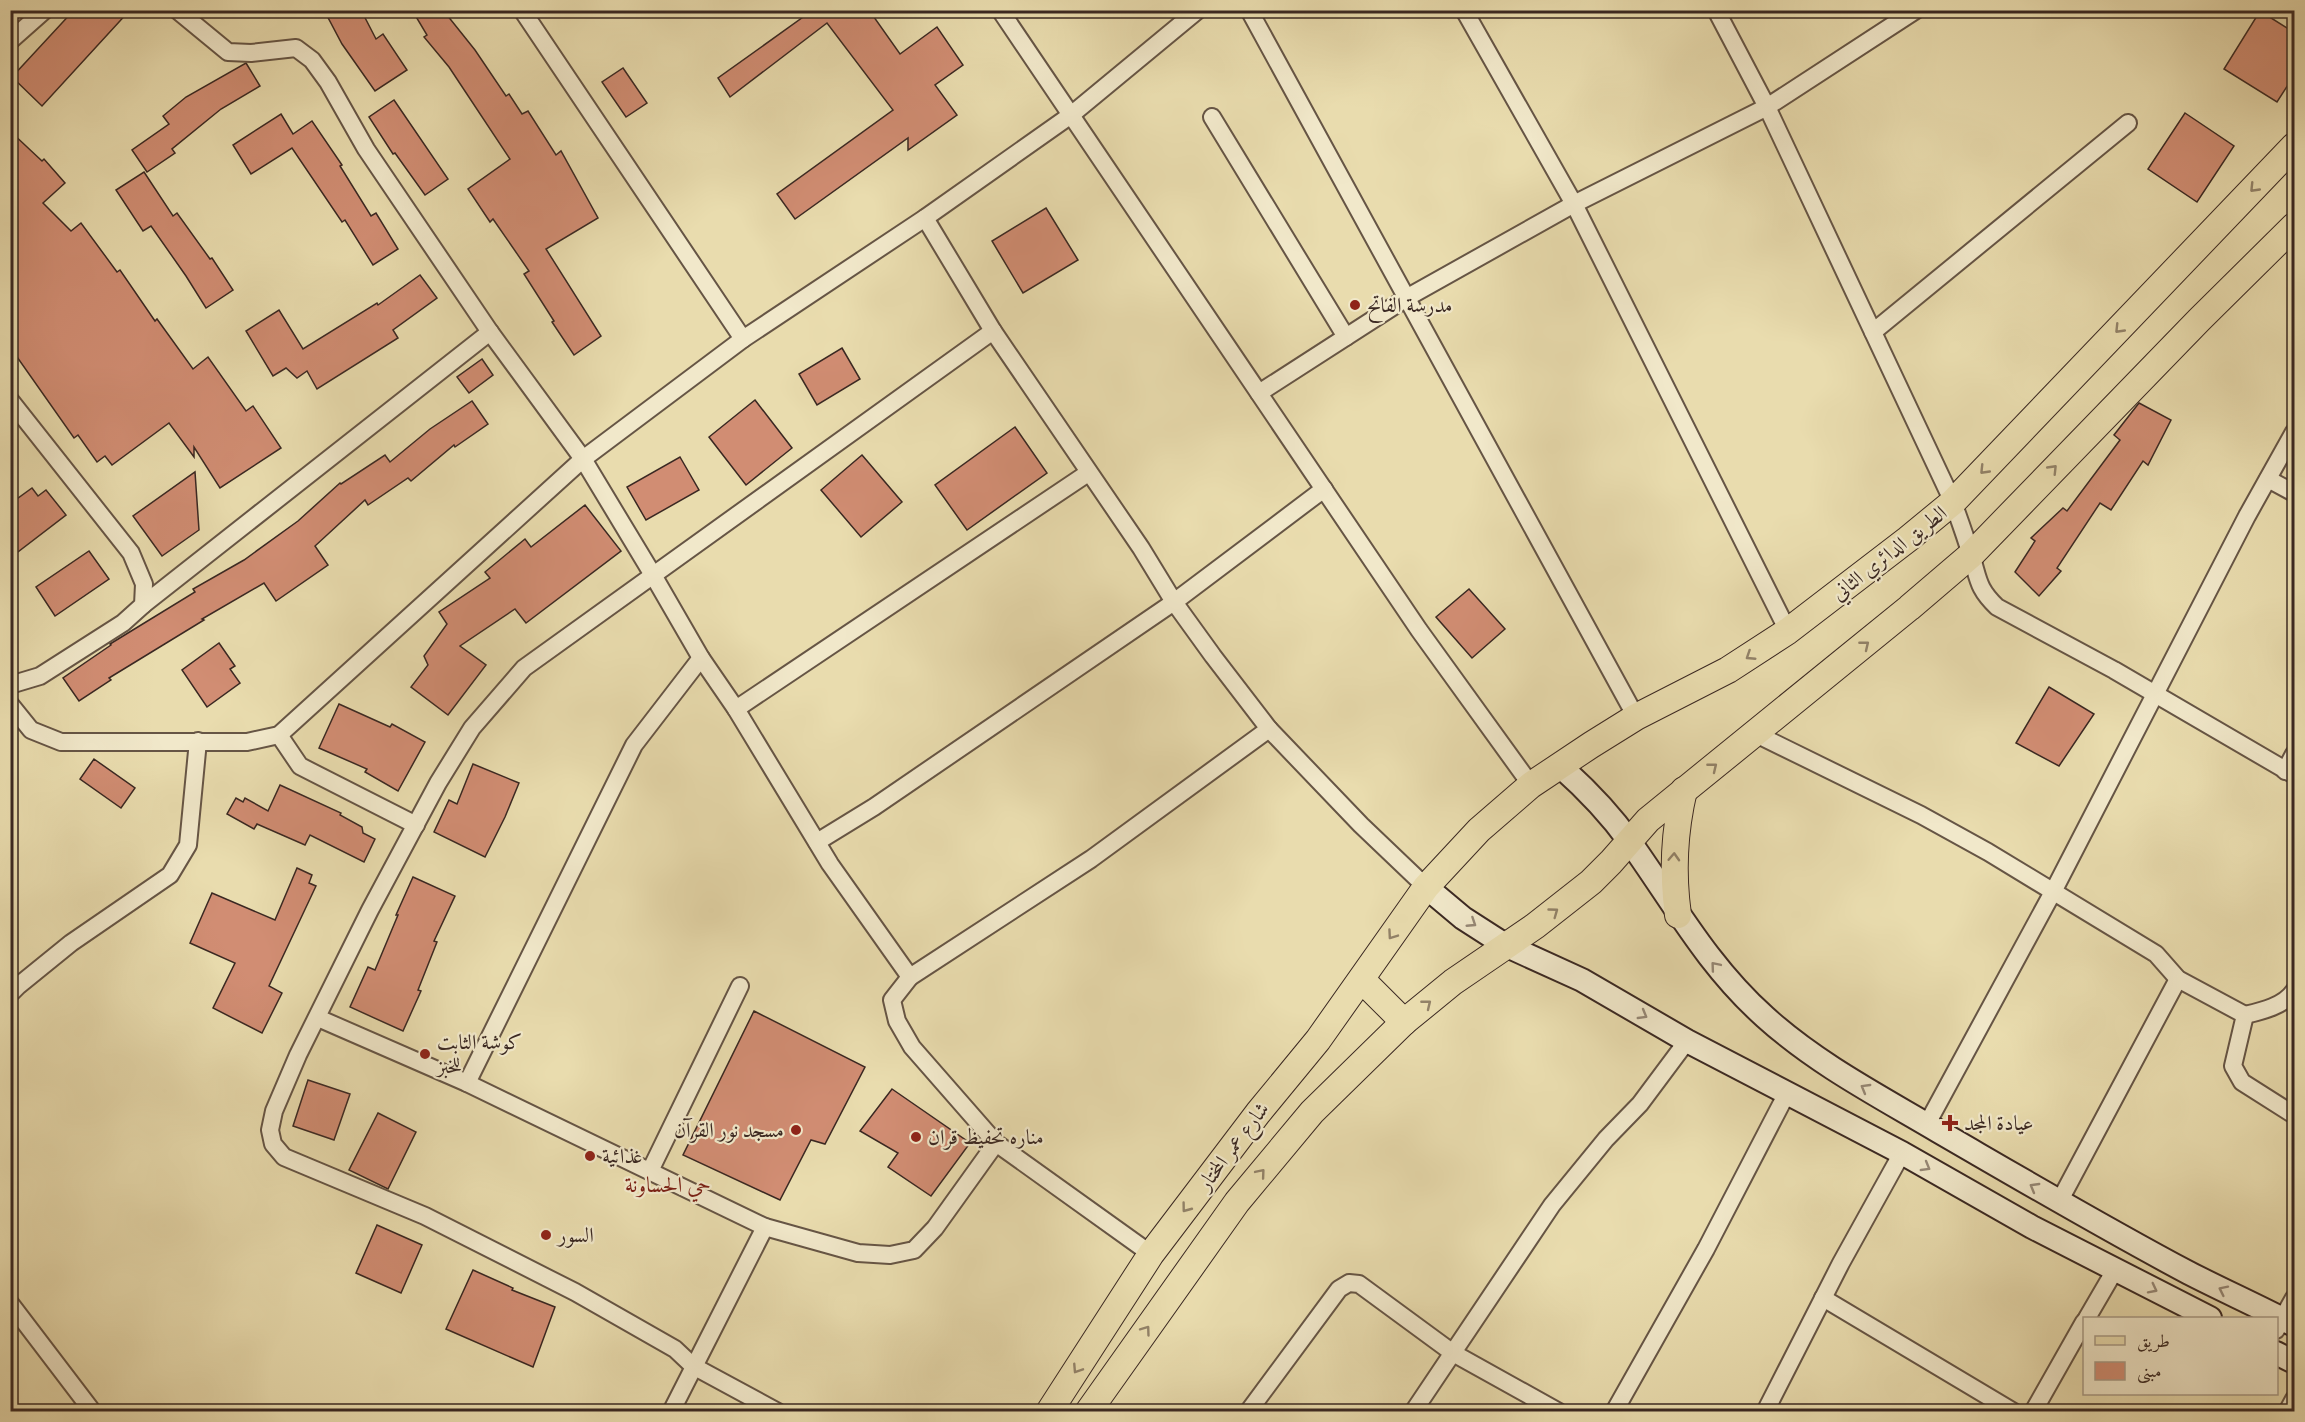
<svg xmlns="http://www.w3.org/2000/svg" width="2305" height="1422" font-family="'Gentium Book Plus',Amiri,serif">
<style>
.building{fill:#d18d73;stroke:#3a2822;stroke-width:1.5}
.lines{fill:none;stroke-linecap:round;stroke-linejoin:round}
.minor-casing{stroke:#665545;stroke-width:20}
.secondary-casing{stroke:#3a2822;stroke-width:26}
.primary-casing{stroke:#3a2822;stroke-width:28}
.minor{stroke:#f1e8ca;stroke-width:16}
.secondary{stroke:#f1e8ca;stroke-width:22}
.primary{stroke:#e9dcae;stroke-width:26}
.oneway{stroke:#928268}
.oneway2{stroke:#968876}
.poi-dot{fill:#8f2418;stroke:#f1e8ca;stroke-width:2}
.labels{text-anchor:middle;stroke-width:4.5;stroke-linejoin:round;paint-order:stroke}
.poi-label{font-size:21px;fill:#3a2822;stroke:#f1e8ca;text-anchor:start}
.street-label{font-size:21px;fill:#3a2822;stroke:#f1e8ca}
.neighbourhood-label{font-size:22px;fill:#7a1f14;stroke:#f1e8ca}
</style>
<rect width="100%" height="100%" fill="#e9dcae"/>
<filter id="stains"><feTurbulence type="fractalNoise" baseFrequency=".00333" numOctaves="4"/><feColorMatrix values="0 0 0 0 .2 0 0 0 0 .09 0 0 0 0 .02 0 0 0 .5 -.17"/></filter>
<radialGradient id="worn" r=".72"><stop offset=".6" stop-color="#630" stop-opacity="0"/><stop offset="1" stop-color="#630" stop-opacity=".3"/></radialGradient>
<g class="building">
<path d="M 74,10 L 130,10 L 42,106 L 12,77 Z"/>
<path d="M 324,10 L 361,10 L 376,39 L 383,34 L 407,70 L 375,91 L 342,44 Z"/>
<path d="M 412,10 L 443,10 L 475,50 L 506,96 L 509,94 L 522,114 L 528,111 L 556,155 L 561,151 L 598,218 L 546,249 L 601,336 L 574,355 L 552,322 L 554,321 L 524,274 L 529,271 L 493,219 L 490,222 L 468,189 L 510,159 L 449,67 L 424,37 L 427,35 Z"/>
<path d="M 813,10 L 869,10 L 900,54 L 937,27 L 963,65 L 935,85 L 957,115 L 908,150 L 908,138 L 795,219 L 777,194 L 893,110 L 827,23 L 730,97 L 718,78 Z"/>
<path d="M 2260,11 L 2295,33 L 2295,74 L 2277,102 L 2224,69 Z"/>
<path d="M 246,63 L 260,86 L 221,109 L 172,149 L 175,153 L 147,172 L 132,150 L 169,124 L 163,116 L 186,97 Z"/>
<path d="M 623,68 L 647,103 L 626,117 L 602,82 Z"/>
<path d="M 394,100 L 448,179 L 425,195 L 395,153 L 393,154 L 369,117 Z"/>
<path d="M 2185,113 L 2234,146 L 2197,202 L 2148,169 Z"/>
<path d="M 281,114 L 293,134 L 312,121 L 342,165 L 340,166 L 371,216 L 376,213 L 398,249 L 373,265 L 345,220 L 342,222 L 292,148 L 251,174 L 233,145 Z"/>
<path d="M 10,131 L 42,161 L 44,159 L 65,183 L 43,203 L 71,231 L 81,223 L 117,272 L 120,270 L 155,321 L 157,319 L 193,369 L 208,357 L 246,411 L 253,406 L 281,448 L 220,488 L 194,447 L 194,457 L 169,423 L 112,465 L 105,456 L 97,462 L 78,435 L 74,438 L 10,347 Z"/>
<path d="M 144,172 L 173,216 L 177,213 L 210,259 L 212,258 L 233,290 L 206,308 L 186,276 L 151,226 L 143,231 L 116,190 Z"/>
<path d="M 1046,208 L 1078,260 L 1023,293 L 992,241 Z"/>
<path d="M 420,275 L 437,298 L 393,330 L 398,338 L 317,389 L 307,371 L 297,378 L 286,368 L 273,376 L 246,331 L 279,310 L 303,349 L 377,303 L 378,305 Z"/>
<path d="M 842,348 L 860,379 L 817,405 L 799,374 Z"/>
<path d="M 482,359 L 493,375 L 469,393 L 457,377 Z"/>
<path d="M 755,400 L 792,448 L 746,485 L 709,437 Z"/>
<path d="M 472,401 L 488,424 L 455,447 L 454,445 L 411,481 L 408,478 L 368,505 L 365,500 L 315,546 L 328,565 L 276,601 L 264,583 L 202,619 L 204,620 L 109,678 L 111,680 L 79,701 L 63,678 L 111,645 L 110,644 L 195,592 L 193,589 L 244,560 L 298,521 L 340,483 L 341,484 L 385,455 L 390,462 L 430,429 Z"/>
<path d="M 2139,403 L 2171,420 L 2148,465 L 2143,461 L 2111,510 L 2100,503 L 2057,568 L 2061,571 L 2039,596 L 2015,572 L 2035,541 L 2031,538 L 2063,508 L 2067,511 L 2120,440 L 2114,435 Z"/>
<path d="M 1015,427 L 1047,473 L 967,530 L 935,485 Z"/>
<path d="M 862,455 L 902,502 L 861,537 L 821,490 Z"/>
<path d="M 680,457 L 699,490 L 646,520 L 627,487 Z"/>
<path d="M 195,472 L 199,530 L 162,556 L 133,516 Z"/>
<path d="M 32,488 L 38,496 L 46,490 L 66,515 L 10,558 L 10,504 Z"/>
<path d="M 585,505 L 621,551 L 526,623 L 515,609 L 460,646 L 486,665 L 448,715 L 411,687 L 428,665 L 424,656 L 447,624 L 439,612 L 490,578 L 485,572 L 525,539 L 531,547 Z"/>
<path d="M 89,551 L 109,579 L 55,616 L 36,587 Z"/>
<path d="M 1469,589 L 1505,629 L 1472,658 L 1436,617 Z"/>
<path d="M 219,643 L 235,666 L 230,669 L 240,683 L 207,707 L 182,670 Z"/>
<path d="M 2049,687 L 2094,714 L 2059,766 L 2016,743 Z"/>
<path d="M 339,704 L 390,727 L 392,724 L 425,742 L 398,791 L 365,772 L 367,769 L 319,748 Z"/>
<path d="M 94,759 L 135,788 L 121,808 L 80,779 Z"/>
<path d="M 473,764 L 519,783 L 505,817 L 485,857 L 434,832 L 449,800 L 457,804 Z"/>
<path d="M 280,785 L 341,813 L 340,815 L 362,827 L 363,833 L 375,839 L 364,862 L 310,835 L 305,845 L 257,824 L 254,829 L 227,814 L 236,798 L 243,802 L 245,798 L 268,811 Z"/>
<path d="M 297,868 L 312,875 L 309,883 L 316,886 L 269,986 L 282,993 L 262,1033 L 213,1008 L 235,963 L 190,943 L 212,893 L 275,920 Z"/>
<path d="M 413,877 L 455,896 L 434,941 L 437,942 L 418,990 L 421,991 L 403,1031 L 350,1007 L 368,967 L 375,970 L 398,915 L 396,915 Z"/>
<path d="M 754,1011 L 865,1067 L 825,1144 L 811,1140 L 780,1200 L 683,1155 Z"/>
<path d="M 308,1080 L 350,1094 L 334,1140 L 293,1126 Z"/>
<path d="M 892,1089 L 970,1143 L 931,1196 L 888,1167 L 898,1153 L 860,1131 Z"/>
<path d="M 378,1113 L 416,1132 L 388,1189 L 349,1170 Z"/>
<path d="M 377,1225 L 422,1245 L 401,1293 L 356,1273 Z"/>
<path d="M 473,1270 L 513,1288 L 512,1290 L 555,1307 L 533,1367 L 446,1329 Z"/>
</g>
<g class="lines">
<defs>
<g id="minor">
<path d="M 177,10 L 228,52 L 251,53 L 296,48 L 312,60 L 328,82 L 366,149 L 490,332 L 583,459 L 653,575 L 701,658 L 736,709 L 830,864 L 910,977 L 892,1000 L 897,1021 L 912,1047 L 996,1143 L 1151,1254"/>
<path d="M 522,10 L 743,339"/>
<path d="M 1000,10 L 1419,630 L 1531,785"/>
<path d="M 1249,10 L 1636,717"/>
<path d="M 1464,10 L 1574,204 L 1788,631"/>
<path d="M 1716,10 L 1767,107 L 1953,502 C 1959,519 1965,535 1970,552 C 1979,578 1976,587 1997,607 L 2114,670 L 2294,775"/>
<path d="M 10,41 L 45,10"/>
<path d="M 1212,117 L 1346,337"/>
<path d="M 925,218 L 993,331 L 1141,548 L 1174,602 L 1213,656 L 1269,729 L 1361,825 L 1426,887"/>
<path d="M 1873,332 L 2128,123"/>
<path d="M 1259,393 L 1408,297 L 1574,204 L 1767,107 L 1916,10"/>
<path d="M 10,400 L 131,553 L 144,584 L 143,605 L 123,623 L 40,676 L 10,685"/>
<path d="M 2268,479 L 2294,493"/>
<path d="M 143,605 L 490,332"/>
<path d="M 10,704 L 31,730 L 61,742 L 247,742 L 279,735 L 583,459 L 743,339 L 925,218 L 1071,115 L 1198,10"/>
<path d="M 736,709 L 1088,473"/>
<path d="M 1754,733 L 1921,815 L 1988,852 L 2156,954 L 2178,979 L 2245,1015 L 2233,1066 L 2242,1082 L 2294,1115"/>
<path d="M 279,735 L 300,766 L 416,825"/>
<path d="M 2285,771 L 2294,754"/>
<path d="M 817,842 L 874,807 L 1174,602 L 1324,489"/>
<path d="M 910,977 L 1091,859 L 1269,729"/>
<path d="M 10,994 L 18,986 L 71,943 L 170,875 L 188,845 L 198,741"/>
<path d="M 2245,1015 C 2262,1011 2284,1006 2294,991"/>
<path d="M 318,1018 L 467,1083 L 765,1227 L 858,1253 L 890,1255 L 914,1250 L 935,1228 L 996,1143"/>
<path d="M 467,1083 L 634,745 L 701,658"/>
<path d="M 1927,1124 L 2054,890 L 2247,516 L 2294,432"/>
<path d="M 650,1171 L 740,986"/>
<path d="M 2059,1202 L 2178,979"/>
<path d="M 1823,1298 L 2014,1412"/>
<path d="M 10,1303 L 93,1412"/>
<path d="M 2087,1318 L 2115,1270"/>
<path d="M 2276,1330 L 2294,1298"/>
<path d="M 671,1412 L 765,1227"/>
<path d="M 778,1412 L 693,1366 L 675,1349 L 575,1292 L 425,1216 L 284,1157 L 273,1144 L 270,1130 L 274,1111 L 298,1055 L 370,910 L 438,783 L 472,728 L 524,668 L 993,331"/>
<path d="M 1248,1412 L 1339,1289 L 1349,1283 L 1359,1284 L 1453,1353 L 1559,1412"/>
<path d="M 1413,1412 L 1552,1205 L 1606,1139 L 1640,1104 L 1687,1041"/>
<path d="M 1614,1412 L 1706,1249 L 1787,1093"/>
<path d="M 1765,1412 L 1841,1263 L 1902,1153"/>
<path d="M 2033,1412 L 2084,1322"/>
<path d="M 2287,1412 L 2294,1399"/>
</g>
<g id="secondary">
<path d="M 1560,766 C 1586,789 1610,814 1630,842 C 1675,905 1707,965 1765,1017 C 1817,1064 1879,1096 1938,1131 C 2021,1179 2104,1228 2189,1273 C 2224,1291 2260,1307 2294,1325"/>
<path d="M 1426,887 L 1463,918 L 1505,945 L 1582,980 L 1687,1041 L 1902,1153 L 2032,1227 L 2210,1318"/>
<path d="M 2276,1353 L 2294,1362"/>
</g>
<g id="primary">
<path d="M 1678,915 C 1672,872 1674,832 1684,790"/>
<path d="M 1362,980 L 1404,1022"/>
<path d="M 1049,1412 L 1151,1254 L 1258,1113 L 1318,1040 L 1426,887 L 1479,830 L 1531,785 L 1591,745 L 1636,717 L 1728,670 L 1788,631 L 1908,539 L 1953,502 L 2294,146"/>
<path d="M 1088,1412 L 1237,1202 L 1312,1112 L 1404,1022 L 1453,982 L 1535,926 L 1591,882 L 1611,862 L 1648,820 L 1909,608 L 1971,555 L 2199,320 L 2294,226"/>
</g>
</defs>
<use href="#minor" class="minor-casing"/>
<use href="#secondary" class="secondary-casing"/>
<use href="#primary" class="primary-casing"/>
<use href="#minor" class="minor"/>
<use href="#secondary" class="secondary"/>
<use href="#primary" class="primary"/>
</g>
<defs><path id="oneway-chevron" d="M-2-3.5L2.5 0L-2 3.5" fill="none" stroke-width="1.6" stroke-linecap="round" stroke-linejoin="round" transform="scale(1.5)"/></defs>
<g class="oneway">
<use href="#oneway-chevron" transform="translate(2254 188) rotate(134)"/>
<use href="#oneway-chevron" transform="translate(2119 329) rotate(134)"/>
<use href="#oneway-chevron" transform="translate(2053 469) rotate(-46)"/>
<use href="#oneway-chevron" transform="translate(1984 470) rotate(134)"/>
<use href="#oneway-chevron" transform="translate(1865 645) rotate(-39)"/>
<use href="#oneway-chevron" transform="translate(1750 656) rotate(147)"/>
<use href="#oneway-chevron" transform="translate(1713 767) rotate(-39)"/>
<use href="#oneway-chevron" transform="translate(1674 857) rotate(-87)"/>
<use href="#oneway-chevron" transform="translate(1554 912) rotate(-36)"/>
<use href="#oneway-chevron" transform="translate(1392 935) rotate(125)"/>
<use href="#oneway-chevron" transform="translate(1427 1004) rotate(-39)"/>
<use href="#oneway-chevron" transform="translate(1261 1173) rotate(-50)"/>
<use href="#oneway-chevron" transform="translate(1186 1208) rotate(127)"/>
<use href="#oneway-chevron" transform="translate(1146 1330) rotate(-54)"/>
<use href="#oneway-chevron" transform="translate(1077 1369) rotate(123)"/>
</g>
<g class="oneway2">
<use href="#oneway-chevron" transform="translate(1472 923) rotate(33)"/>
<use href="#oneway-chevron" transform="translate(1715 966) rotate(-130)"/>
<use href="#oneway-chevron" transform="translate(1643 1015) rotate(30)"/>
<use href="#oneway-chevron" transform="translate(1865 1088) rotate(-150)"/>
<use href="#oneway-chevron" transform="translate(1926 1167) rotate(30)"/>
<use href="#oneway-chevron" transform="translate(2034 1187) rotate(-150)"/>
<use href="#oneway-chevron" transform="translate(2153 1289) rotate(27)"/>
<use href="#oneway-chevron" transform="translate(2223 1290) rotate(-154)"/>
</g>
<g class="poi-dot">
<circle cx="1355" cy="305" r="6"/>
<circle cx="425" cy="1054" r="6"/>
<path d="M1947 1114h6v6h6v6h-6v6h-6v-6h-6v-6h6z"/>
<circle cx="796" cy="1130" r="6"/>
<circle cx="916" cy="1137" r="6"/>
<circle cx="590" cy="1156" r="6"/>
<circle cx="546" cy="1235" r="6"/>
</g>
<g class="labels">
<g class="poi-label">
<text x="1367" y="312">مدرسة الفاتح</text>
<text x="437" y="1049">كوشة الثابت<tspan x="437" dy="24">للخبز</tspan></text>
<text x="1964" y="1130">عيادة المجد</text>
<text x="784" y="1137" text-anchor="end">مسجد نور القرآن</text>
<text x="928" y="1144">مناره تحفيظ قران</text>
<text x="602" y="1163">غذائية</text>
<text x="558" y="1242">السور</text>
</g>
<g class="street-label">
<text transform="translate(1889 553) rotate(-38)" y="7">الطريق الدائري الثاني</text>
<text transform="translate(1233 1146) rotate(-53)" y="7">شارع عمر المختار</text>
</g>
<g class="neighbourhood-label">
<text x="668" y="1192">حي الحساونة</text>
</g>
</g>
<rect width="2305" height="1422" fill="none" stroke="#e9dcae" stroke-width="36"/>
<rect x="12" y="12" width="2281" height="1398" fill="none" stroke="#3a2822" stroke-width="3"/>
<rect x="18" y="18" width="2269" height="1386" fill="none" stroke="#3a2822" stroke-width="1.5"/>
<rect x="2083" y="1317" width="195" height="78" fill="#f1e8ca" stroke="#a89b87" stroke-width="1.5"/>
<rect x="2095" y="1336" width="30" height="9" fill="#e9dcae" stroke="#a89b87" stroke-width="1.5"/>
<text x="2137" y="1347" font-size="18" fill="#3a2822">طريق</text>
<rect x="2095" y="1362" width="30" height="18" fill="#d18d73" stroke="#a89b87" stroke-width="1.5"/>
<text x="2137" y="1377" font-size="18" fill="#3a2822">مبنى</text>
<rect width="100%" height="100%" filter="url(#stains)"/>
<rect width="100%" height="100%" fill="url(#worn)"/>
</svg>
